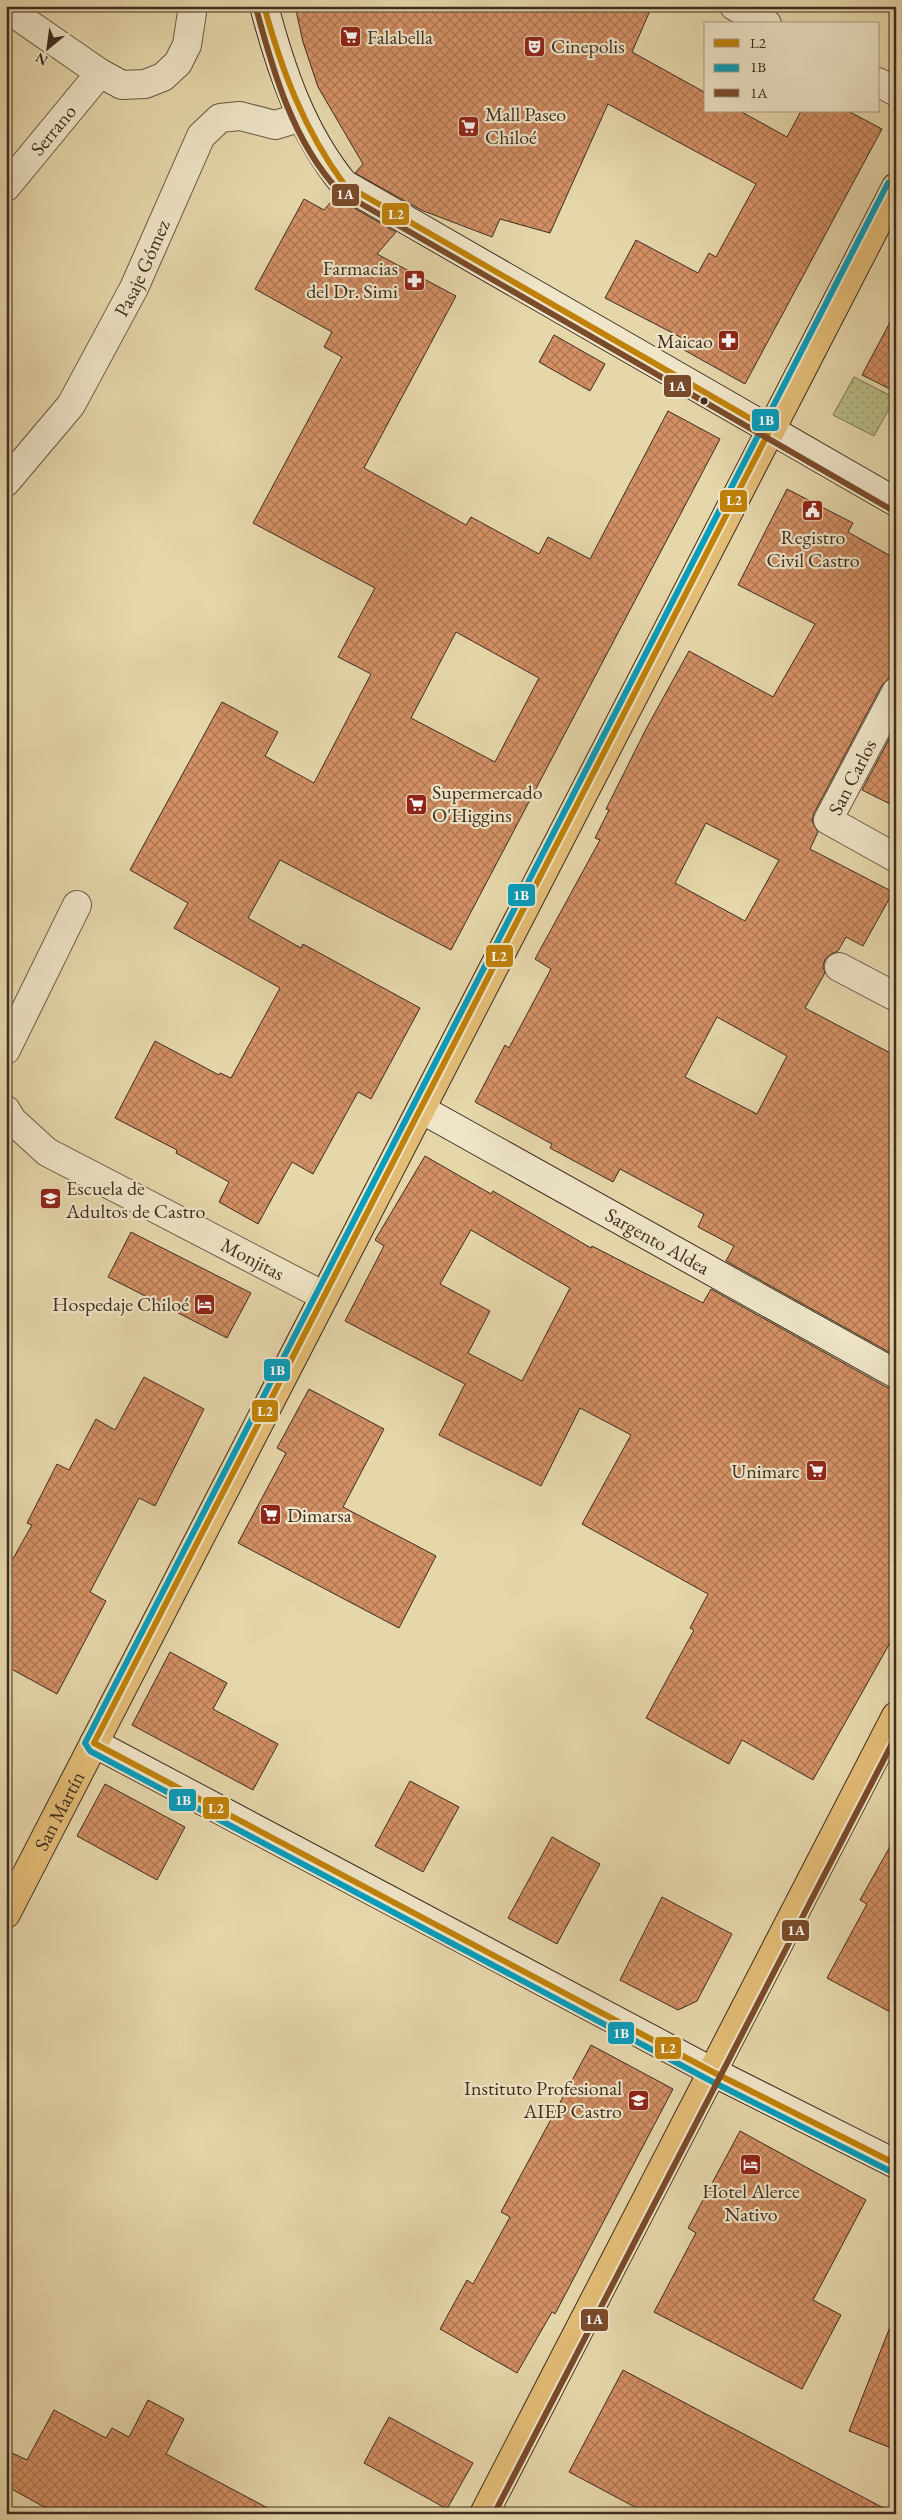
<svg xmlns="http://www.w3.org/2000/svg" width="902" height="2520" font-family="'EB Garamond',serif">
<style>
.grass{fill:url(#grass-dots);stroke:#7b7554}
.building{fill:url(#building-cross-hatch);stroke:#3e2d20;fill-rule:evenodd}
.lines{fill:none;stroke-linecap:round;stroke-linejoin:round}
.street-casing{stroke:#685843;stroke-width:30}
.secondary-casing{stroke:#3e2d20;stroke-width:30}
.highway-casing{stroke:#3e2d20;stroke-width:30}
.street{stroke:#efe5c8;stroke-width:28}
.secondary{stroke:#efe5c8;stroke-width:28}
.highway{stroke:#e3bc76;stroke-width:28}
.bus-1-casing{stroke:#efe5c8;stroke-width:10}
.bus-2-casing{stroke:#efe5c8;stroke-width:10}
.bus-3-casing{stroke:#efe5c8;stroke-width:10}
.bus-1{stroke:#c0820a;stroke-width:6}
.bus-2{stroke:#069dbd;stroke-width:6}
.bus-3{stroke:#7a4b2a;stroke-width:6}
.bus-dot{fill:#3e2d20;stroke:#efe5c8;stroke-width:2}
.labels{text-anchor:middle;stroke-width:4.5;stroke-linejoin:round;paint-order:stroke}
.poi-label{font-size:20px;fill:#3e2d20;stroke:#efe5c8;text-anchor:start}
.street-label{font-size:20px;fill:#3e2d20;stroke:#efe5c8}
.line-badge{stroke:#efe5c8;stroke-width:2}
.badge-label{font-size:14px;text-anchor:middle;font-weight:bold;fill:#fff}
</style>
<defs>
<pattern id="grass-dots" width="8" height="8" patternUnits="userSpaceOnUse" patternTransform="scale(1.25)"><rect width="8" height="8" fill="#b8bd87"/><path d="M2 2h.1M6 6h.1" fill="none" stroke="#979a6e" stroke-width="1.8" stroke-linecap="round"/></pattern>
<pattern id="building-cross-hatch" width="8" height="8" patternUnits="userSpaceOnUse" patternTransform="scale(1.25)"><rect width="8" height="8" fill="#d49065"/><path d="M0 0l8 8M0 8l8-8" fill="none" stroke="#ad7653"/></pattern>
</defs>
<rect width="100%" height="100%" fill="#e6d7ab"/>
<filter id="stains"><feTurbulence type="fractalNoise" baseFrequency=".004" numOctaves="4"/><feColorMatrix values="0 0 0 0 .2 0 0 0 0 .09 0 0 0 0 .02 0 0 0 .5 -.17"/></filter>
<radialGradient id="worn" r=".72"><stop offset=".6" stop-color="#630" stop-opacity="0"/><stop offset="1" stop-color="#630" stop-opacity=".3"/></radialGradient>
<path class="grass" d="M 854,377 L 895,398 L 874,436 L 833,415 Z"/>
<g class="building">
<path d="M 295,6 L 652,6 L 632,52 L 706,93 L 706,111 L 740,111 L 787,137 L 801,111 L 848,111 L 882,129 L 745,384 L 684,350 L 688,341 L 605,298 L 636,240 L 698,273 L 709,253 L 716,257 L 756,184 L 608,104 L 550,233 L 500,219 L 492,237 L 421,210 L 355,173 L 363,164 L 318,87 L 303,42 Z"/>
<path d="M 335,197 L 396,232 L 377,254 L 456,296 L 364,468 L 466,525 L 471,517 L 539,554 L 548,537 L 590,559 L 668,411 L 720,439 L 451,950 L 280,860 L 248,918 L 301,948 L 303,944 L 420,1008 L 371,1099 L 358,1092 L 313,1174 L 292,1162 L 258,1224 L 219,1202 L 229,1182 L 176,1153 L 177,1150 L 115,1118 L 155,1041 L 219,1075 L 220,1073 L 231,1078 L 280,988 L 174,928 L 188,903 L 130,870 L 222,702 L 278,732 L 265,756 L 314,783 L 371,674 L 338,657 L 375,588 L 253,523 L 342,357 L 324,347 L 332,332 L 255,289 L 304,199 L 324,210 ZM 456,632 L 539,678 L 495,762 L 411,718 Z"/>
<path d="M 896,311 L 896,392 L 862,375 Z"/>
<path d="M 554,335 L 605,364 L 590,391 L 539,362 Z"/>
<path d="M 787,489 L 853,523 L 848,532 L 896,559 L 896,676 L 888,679 L 882,685 L 814,813 L 812,821 L 818,832 L 810,849 L 893,892 L 863,946 L 846,937 L 838,951 L 831,954 L 825,959 L 823,967 L 825,973 L 805,1008 L 896,1056 L 896,1356 L 726,1261 L 734,1246 L 698,1227 L 704,1214 L 620,1169 L 613,1182 L 550,1148 L 552,1144 L 475,1102 L 505,1045 L 509,1048 L 551,969 L 535,959 L 600,840 L 595,838 L 609,810 L 606,809 L 646,729 L 689,651 L 773,697 L 815,624 L 738,585 ZM 706,823 L 779,860 L 745,921 L 675,883 ZM 717,1017 L 787,1056 L 757,1114 L 685,1077 Z"/>
<path d="M 896,726 L 896,807 L 862,790 Z"/>
<path d="M 425,1156 L 491,1194 L 493,1191 L 591,1248 L 592,1246 L 703,1303 L 711,1289 L 888,1388 L 896,1390 L 896,1632 L 813,1780 L 742,1740 L 729,1764 L 646,1718 L 694,1630 L 690,1628 L 708,1594 L 582,1524 L 631,1435 L 580,1408 L 541,1486 L 439,1435 L 465,1384 L 345,1321 L 384,1246 L 375,1240 ZM 471,1230 L 570,1288 L 522,1381 L 468,1353 L 490,1311 L 440,1284 Z"/>
<path d="M 131,1232 L 251,1293 L 227,1338 L 108,1277 Z"/>
<path d="M 144,1377 L 204,1409 L 155,1506 L 139,1498 L 90,1592 L 106,1601 L 57,1694 L 6,1666 L 6,1571 L 32,1525 L 27,1523 L 57,1464 L 69,1470 L 96,1419 L 115,1430 Z"/>
<path d="M 309,1389 L 384,1429 L 343,1507 L 436,1556 L 399,1628 L 238,1543 L 286,1453 L 277,1448 Z"/>
<path d="M 170,1652 L 227,1683 L 213,1709 L 278,1744 L 253,1790 L 132,1725 Z"/>
<path d="M 410,1781 L 459,1807 L 423,1872 L 375,1846 Z"/>
<path d="M 105,1784 L 185,1827 L 157,1880 L 77,1836 Z"/>
<path d="M 896,1836 L 896,2015 L 827,1978 L 867,1904 L 860,1900 Z"/>
<path d="M 552,1837 L 600,1864 L 557,1944 L 508,1918 Z"/>
<path d="M 662,1897 L 732,1934 L 697,2001 L 678,2010 L 620,1980 Z"/>
<path d="M 591,2045 L 673,2089 L 555,2314 L 552,2312 L 517,2373 L 440,2329 L 467,2280 L 473,2284 L 510,2217 L 501,2212 Z"/>
<path d="M 740,2131 L 866,2200 L 813,2300 L 841,2315 L 802,2389 L 654,2312 L 696,2233 L 688,2228 Z"/>
<path d="M 894,2317 L 896,2317 L 896,2450 L 849,2431 Z"/>
<path d="M 623,2370 L 804,2466 L 895,2514 L 648,2514 L 569,2472 Z"/>
<path d="M 148,2400 L 184,2419 L 166,2454 L 279,2514 L 57,2514 L 6,2486 L 6,2450 L 27,2460 L 54,2410 L 106,2438 L 112,2428 L 129,2437 Z"/>
<path d="M 389,2417 L 473,2463 L 447,2509 L 364,2463 Z"/>
</g>
<g class="lines">
<defs>
<g id="street">
<path d="M 734,6 L 767,24"/>
<path d="M 6,8 L 100,73 L 122,85 L 145,84 L 163,77 L 178,63 L 187,45 L 193,6"/>
<path d="M 878,82 L 896,92"/>
<path id="s1" d="M 6,187 L 100,73"/>
<path id="s2" d="M 6,482 L 71,405 L 134,288 L 201,136 L 220,118 L 240,116 L 275,125 L 302,117"/>
<path d="M 896,692 L 828,820 L 896,858"/>
<path d="M 839,967 L 896,997"/>
<path d="M 6,1050 L 77,905"/>
<path id="s3" d="M 6,1110 L 12,1120 L 47,1152 L 324,1296"/>
</g>
<g id="secondary">
<path d="M 264,6 C 281,70 302,133 344,184 L 896,502"/>
<path id="s4" d="M 421,1109 L 896,1374"/>
<path d="M 94,1743 L 713,2072 L 896,2164"/>
</g>
<g id="highway">
<path id="s5" d="M 6,1914 L 896,187"/>
<path d="M 484,2514 L 896,1716"/>
</g>
</defs>
<use href="#street" class="street-casing"/>
<use href="#secondary" class="secondary-casing"/>
<use href="#highway" class="highway-casing"/>
<use href="#street" class="street"/>
<use href="#secondary" class="secondary"/>
<use href="#highway" class="highway"/>
<defs>
<path id="bus-1" d="M 264,6 C 282,71 304,130 344,184 L 770,430 L 94,1743 L 713,2072 L 896,2164"/>
<path id="bus-2" d="M 888,183 L 85,1743 L 90,1751 L 709,2080 L 892,2172"/>
<g id="bus-3">
<path d="M 256,8 C 273,71 293,142 339,191 L 892,510"/>
<path d="M 494,2514 L 896,1736"/>
</g>
</defs>
<use href="#bus-1" class="bus-1-casing"/>
<use href="#bus-2" class="bus-2-casing"/>
<use href="#bus-3" class="bus-3-casing"/>
<use href="#bus-1" class="bus-1"/>
<use href="#bus-2" class="bus-2"/>
<use href="#bus-3" class="bus-3"/>
</g>
<defs>
<symbol id="supermarket-square" viewBox="-11 -11 22 22"><rect x="-9" y="-9" width="18" height="18" rx="4" fill="#8f2418" stroke="#efe5c8"/><path d="M-6-5.5h2.5l.6 2H6L4.5 2H-2.5L-4.4-4H-6ZM-1.5 3.2a1.3 1.3 0 1 0 .1 0ZM3 3.2a1.3 1.3 0 1 0 .1 0Z" fill="#fff"/></symbol>
<symbol id="theatre-square" viewBox="-11 -11 22 22"><rect x="-9" y="-9" width="18" height="18" rx="4" fill="#8f2418" stroke="#efe5c8"/><path d="M-5-5.5Q0-4 5-5.5V0Q5 5 0 6Q-5 5-5 0ZM-3.3-2.5H-1v1.5H-3.3ZM1-2.5H3.3v1.5H1ZM-2.8 1Q0 5.5 2.8 1Z" fill="#fff"/></symbol>
<symbol id="pharmacy-square" viewBox="-11 -11 22 22"><rect x="-9" y="-9" width="18" height="18" rx="4" fill="#8f2418" stroke="#efe5c8"/><path d="M-2-6h4v4h4v4h-4v4h-4v-4h-4v-4h4Z" fill="#fff"/></symbol>
<symbol id="civic-square" viewBox="-11 -11 22 22"><rect x="-9" y="-9" width="18" height="18" rx="4" fill="#8f2418" stroke="#efe5c8"/><path d="M-.6-6.5H3V-4.5H.6V-3L4-1V1h2V6H-6V1h2V-1L-.6-3ZM-1.2 2.5V6h2.4V2.5Z" fill="#fff"/></symbol>
<symbol id="school-square" viewBox="-11 -11 22 22"><rect x="-9" y="-9" width="18" height="18" rx="4" fill="#8f2418" stroke="#efe5c8"/><path d="M0-5L7-2L0 1L-7-2ZM-4 1L0 2.5L4 1V4Q0 6-4 4Z" fill="#fff"/></symbol>
<symbol id="hotel-square" viewBox="-11 -11 22 22"><rect x="-9" y="-9" width="18" height="18" rx="4" fill="#8f2418" stroke="#efe5c8"/><path d="M-6-4.5h1.5V1H6V5H4.5V3h-9V5H-6ZM-4 0a1.8 1.8 0 1 1 3.6 0ZM.5 0V-2.5h3Q6-2.5 6 0Z" fill="#fff"/></symbol>
</defs>
<g fill-rule="evenodd">
<use href="#supermarket-square" x="338" y="24" width="25" height="25"/>
<use href="#theatre-square" x="522" y="34" width="25" height="25"/>
<use href="#supermarket-square" x="456" y="114" width="25" height="25"/>
<use href="#pharmacy-square" x="402" y="268" width="25" height="25"/>
<use href="#pharmacy-square" x="716" y="328" width="25" height="25"/>
<use href="#civic-square" x="800" y="498" width="25" height="25"/>
<use href="#supermarket-square" x="404" y="792" width="25" height="25"/>
<use href="#school-square" x="38" y="1186" width="25" height="25"/>
<use href="#hotel-square" x="192" y="1292" width="25" height="25"/>
<use href="#supermarket-square" x="804" y="1458" width="25" height="25"/>
<use href="#supermarket-square" x="258" y="1502" width="25" height="25"/>
<use href="#school-square" x="626" y="2088" width="25" height="25"/>
<use href="#hotel-square" x="738" y="2152" width="25" height="25"/>
</g>
<circle class="bus-dot" cx="704" cy="401" r="4.5"/>
<g class="labels">
<g class="poi-label">
<text x="367" y="44">Falabella</text>
<text x="551" y="53">Cinepolis</text>
<text x="485" y="121">Mall Paseo<tspan x="485" dy="23">Chiloé</tspan></text>
<text x="398" y="275" text-anchor="end">Farmacias<tspan x="398" dy="23">del Dr. Simi</tspan></text>
<text x="713" y="348" text-anchor="end">Maicao</text>
<text x="813" y="544" text-anchor="middle">Registro<tspan x="813" dy="23">Civil Castro</tspan></text>
<text x="432" y="799">Supermercado<tspan x="432" dy="23">O'Higgins</tspan></text>
<text x="66" y="1195">Escuela de<tspan x="66" dy="23">Adultos de Castro</tspan></text>
<text x="189" y="1311" text-anchor="end">Hospedaje Chiloé</text>
<text x="800" y="1478" text-anchor="end">Unimarc</text>
<text x="287" y="1522">Dimarsa</text>
<text x="622" y="2095" text-anchor="end">Instituto Profesional<tspan x="622" dy="23">AIEP Castro</tspan></text>
<text x="751" y="2198" text-anchor="middle">Hotel Alerce<tspan x="751" dy="23">Nativo</tspan></text>
</g>
<g class="street-label">
<text dy="7" stroke="none"><textPath href="#s1" startOffset="74">Serrano</textPath></text>
<text dy="7" stroke="none"><textPath href="#s2" startOffset="255">Pasaje Gómez</textPath></text>
<text transform="translate(852 777) rotate(-63)" y="7">San Carlos</text>
<text dy="7" stroke="none"><textPath href="#s4" startOffset="271">Sargento Aldea</textPath></text>
<text dy="7" stroke="none"><textPath href="#s3" startOffset="291">Monjitas</textPath></text>
<text dy="7" stroke="none"><textPath href="#s5" startOffset="116">San Martín</textPath></text>
</g>
</g>
<g class="line-badge">
<rect x="331" y="183" width="29" height="24" rx="5" fill="#7a4b2a"/>
<rect x="381" y="202" width="29" height="24" rx="5" fill="#c0820a"/>
<rect x="663" y="374" width="29" height="24" rx="5" fill="#7a4b2a"/>
<rect x="751" y="408" width="29" height="24" rx="5" fill="#069dbd"/>
<rect x="719" y="489" width="29" height="24" rx="5" fill="#c0820a"/>
<rect x="507" y="883" width="29" height="24" rx="5" fill="#069dbd"/>
<rect x="485" y="944" width="29" height="24" rx="5" fill="#c0820a"/>
<rect x="263" y="1358" width="28" height="24" rx="5" fill="#069dbd"/>
<rect x="251" y="1399" width="28" height="24" rx="5" fill="#c0820a"/>
<rect x="168" y="1788" width="29" height="24" rx="5" fill="#069dbd"/>
<rect x="202" y="1796" width="28" height="24" rx="5" fill="#c0820a"/>
<rect x="781" y="1919" width="29" height="23" rx="5" fill="#7a4b2a"/>
<rect x="607" y="2021" width="28" height="24" rx="5" fill="#069dbd"/>
<rect x="654" y="2036" width="28" height="24" rx="5" fill="#c0820a"/>
<rect x="580" y="2308" width="29" height="24" rx="5" fill="#7a4b2a"/>
</g>
<g class="badge-label">
<text x="345" y="199">1A</text>
<text x="396" y="219">L2</text>
<text x="677" y="391">1A</text>
<text x="766" y="425">1B</text>
<text x="734" y="505">L2</text>
<text x="521" y="900">1B</text>
<text x="499" y="961">L2</text>
<text x="277" y="1375">1B</text>
<text x="265" y="1416">L2</text>
<text x="183" y="1805">1B</text>
<text x="216" y="1813">L2</text>
<text x="796" y="1935">1A</text>
<text x="621" y="2038">1B</text>
<text x="668" y="2053">L2</text>
<text x="594" y="2324">1A</text>
</g>
<rect width="902" height="2520" fill="none" stroke="#e6d7ab" stroke-width="25"/>
<rect x="8" y="8" width="887" height="2505" fill="none" stroke="#3e2d20" stroke-width="2.5"/>
<rect x="12" y="12" width="877" height="2495" fill="none" stroke="#3e2d20"/>
<rect x="704" y="22" width="175" height="90" fill="#efe5c8" stroke="#a89b85"/>
<rect x="714" y="39" width="25" height="8" fill="#c0820a" stroke="#a89b85"/>
<text x="750" y="48" font-size="15" fill="#3e2d20">L2</text>
<rect x="714" y="64" width="25" height="8" fill="#069dbd" stroke="#a89b85"/>
<text x="750" y="72" font-size="15" fill="#3e2d20">1B</text>
<rect x="714" y="89" width="25" height="8" fill="#7a4b2a" stroke="#a89b85"/>
<text x="750" y="98" font-size="15" fill="#3e2d20">1A</text>
<g transform="translate(48 48) rotate(209)" stroke="#efe5c8" stroke-width="4" paint-order="stroke">
<path d="M0-4L9 19L0 12L-9 19Z" fill="#3e2d20"/>
<text y="-8" font-size="14" font-weight="bold" text-anchor="middle" fill="#3e2d20">N</text>
</g>
<rect width="100%" height="100%" filter="url(#stains)"/>
<rect width="100%" height="100%" fill="url(#worn)"/>
</svg>
